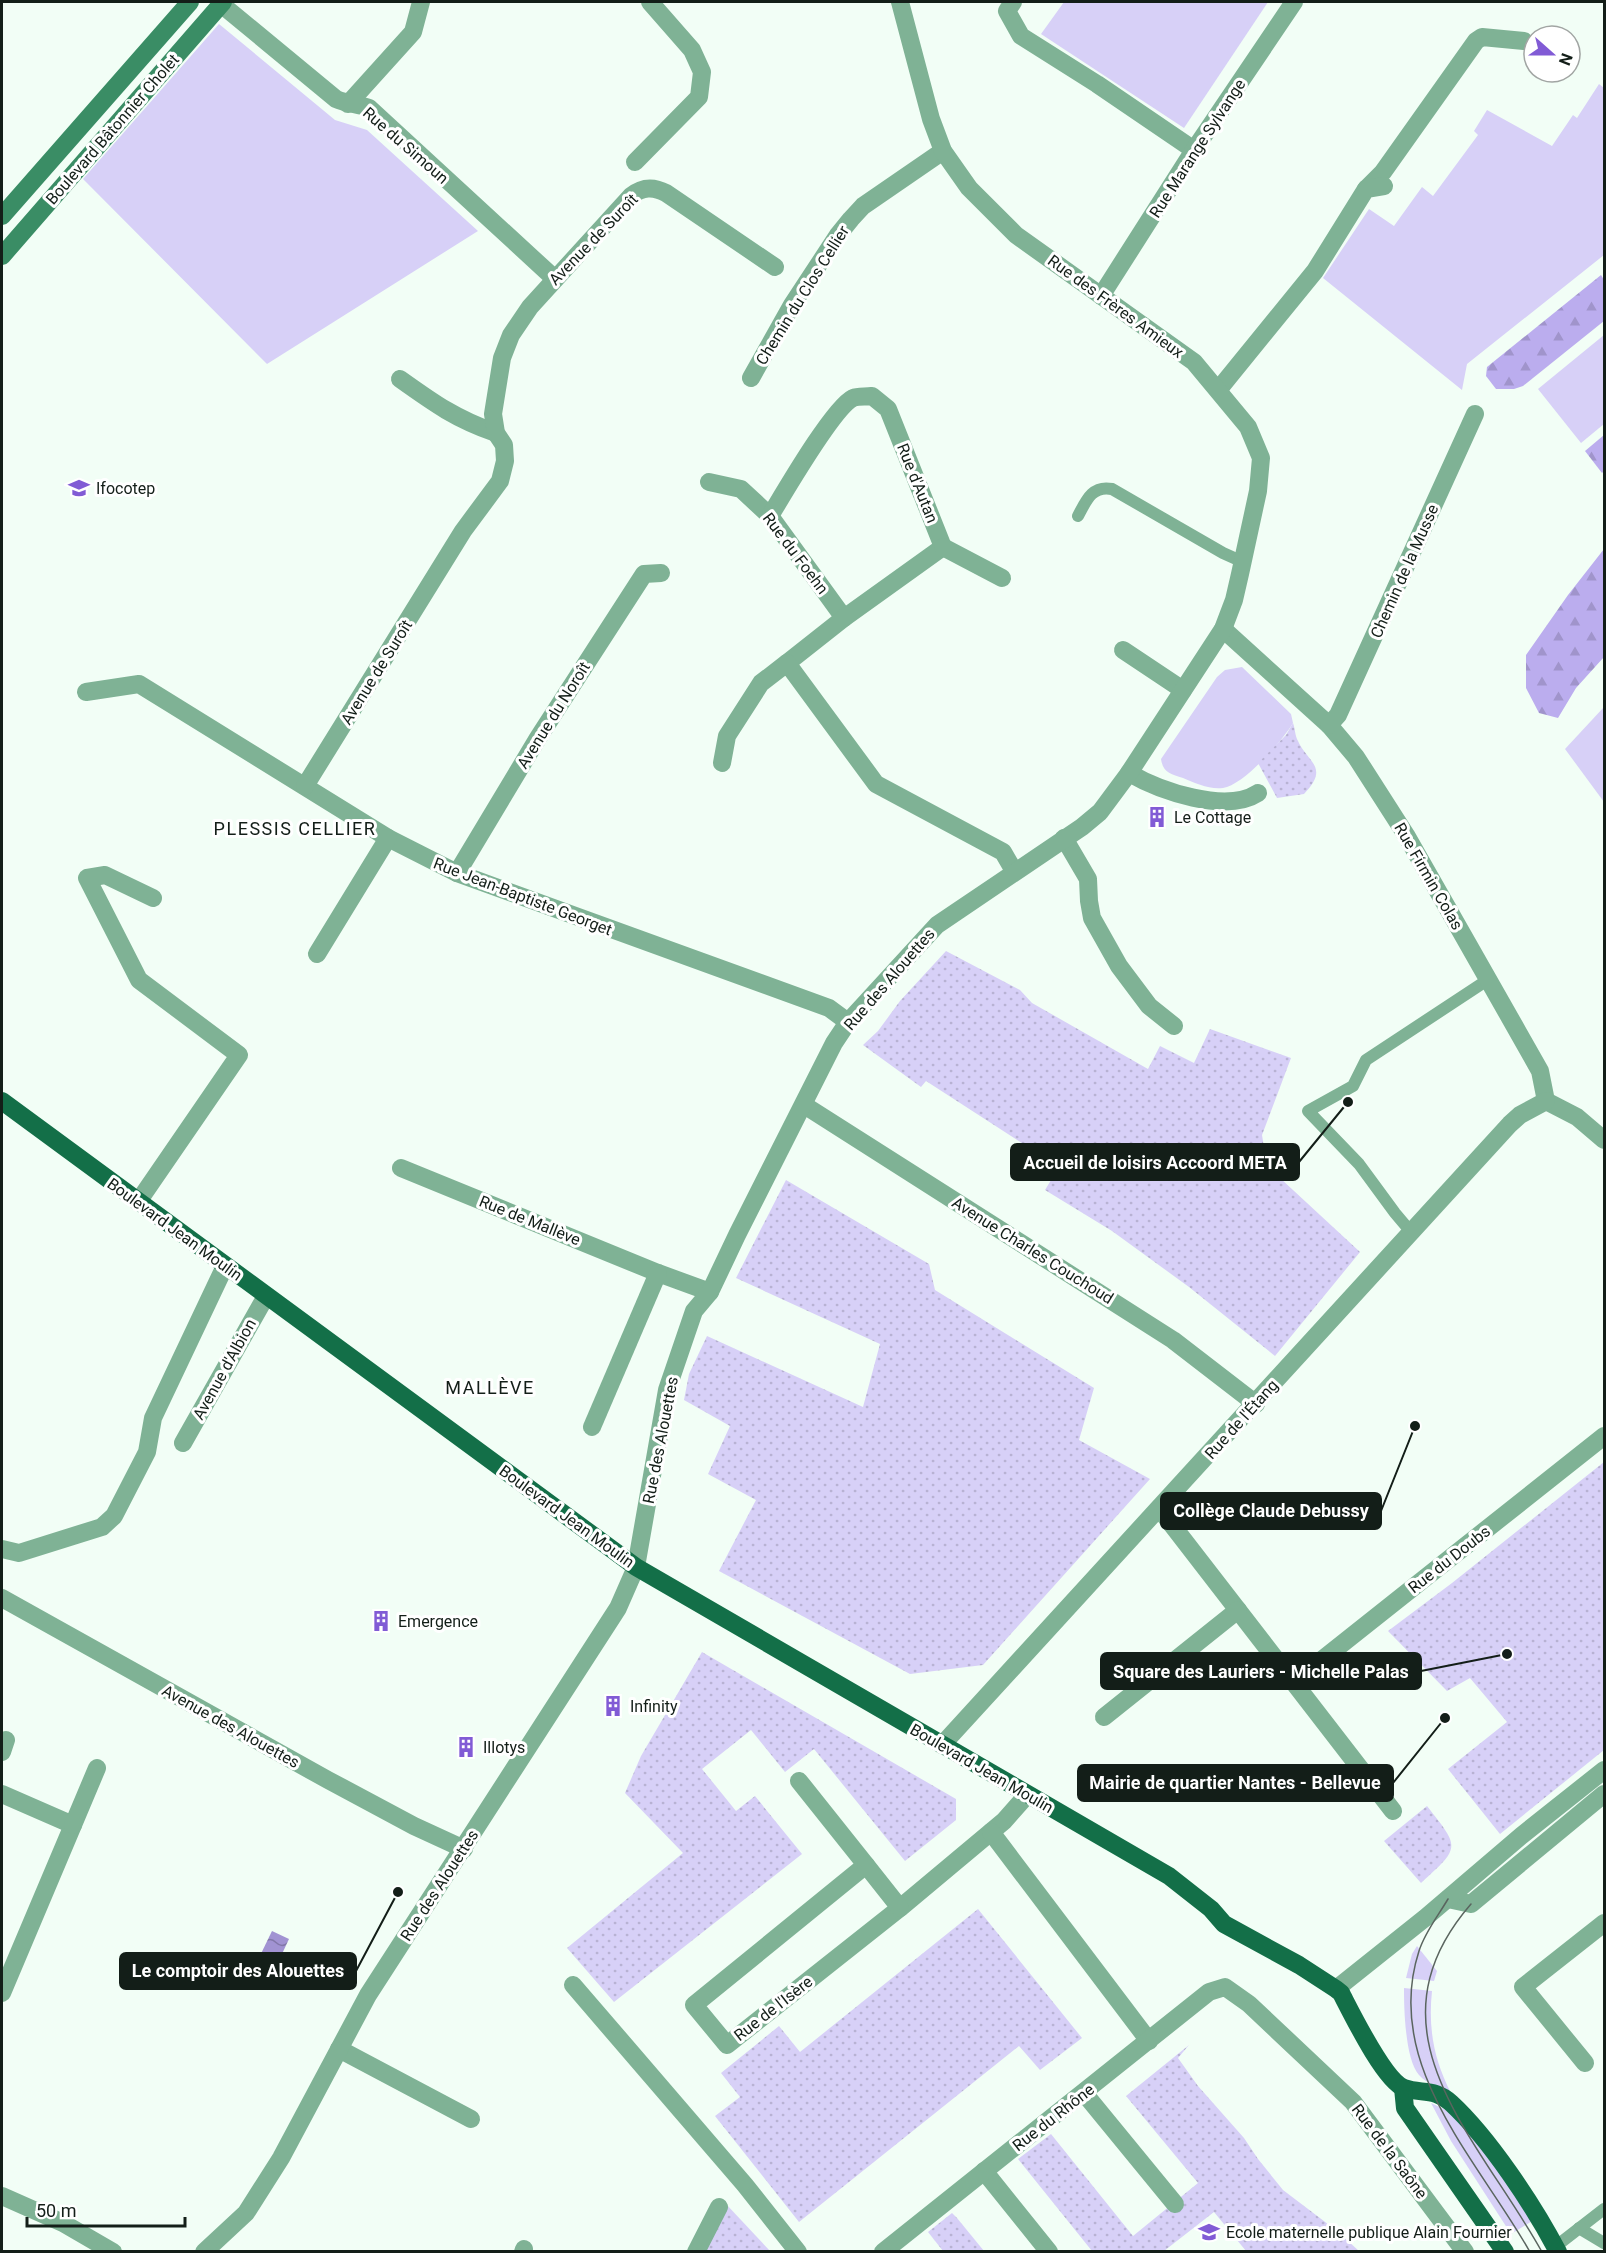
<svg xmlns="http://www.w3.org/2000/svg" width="1606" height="2253" font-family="Roboto,sans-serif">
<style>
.grass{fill:#d7d0f7}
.forest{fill:url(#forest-firs)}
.park{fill:url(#park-dots)}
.water{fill:url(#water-waves)}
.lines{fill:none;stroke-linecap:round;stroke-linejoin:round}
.lane{stroke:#7fb295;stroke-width:12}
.street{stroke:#7fb295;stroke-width:18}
.secondary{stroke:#3a8d65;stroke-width:18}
.primary{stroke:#136f48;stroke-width:18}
.tram{stroke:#5a655f;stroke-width:1.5}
.labels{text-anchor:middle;stroke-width:6;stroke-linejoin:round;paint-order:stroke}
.street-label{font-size:16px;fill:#131e18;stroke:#fff}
.poi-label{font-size:16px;fill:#131e18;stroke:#fff;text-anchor:start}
.neighbourhood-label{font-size:18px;letter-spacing:1.5px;fill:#131e18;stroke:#fff}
.leader{fill:none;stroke:#131e18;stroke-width:2}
.callout-dot{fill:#131e18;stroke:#fff;stroke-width:2}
.callout{fill:#131e18;stroke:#131e18;stroke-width:2}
.callout-label{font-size:18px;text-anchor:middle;font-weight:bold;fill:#fff}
</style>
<defs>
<pattern id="forest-firs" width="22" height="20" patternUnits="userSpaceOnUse" patternTransform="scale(1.5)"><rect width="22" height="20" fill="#bbadee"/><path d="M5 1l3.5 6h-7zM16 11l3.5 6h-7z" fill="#a094cb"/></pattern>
<pattern id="park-dots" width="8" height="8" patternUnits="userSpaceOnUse" patternTransform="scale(1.5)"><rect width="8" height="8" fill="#d7d0f7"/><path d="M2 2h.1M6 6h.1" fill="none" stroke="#b8b2d3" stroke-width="1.8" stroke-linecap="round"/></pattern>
<pattern id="water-waves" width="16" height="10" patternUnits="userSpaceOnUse" patternTransform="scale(1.5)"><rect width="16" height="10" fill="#a193d2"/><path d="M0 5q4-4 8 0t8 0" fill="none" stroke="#8277a9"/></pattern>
</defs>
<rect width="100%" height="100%" fill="#f2fef6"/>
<g class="grass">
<path d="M 1064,2 L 1268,2 L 1184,128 L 1041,34 Z"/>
<path d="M 219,24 L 335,120 L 367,130 L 478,231 L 267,364 L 83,179 Z"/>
<path d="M 1599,84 L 1604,88 L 1604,255 L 1467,364 L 1462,390 L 1323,278 L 1369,209 L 1394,226 L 1422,187 L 1433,196 L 1478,135 L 1474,131 L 1487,110 L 1552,146 L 1573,115 L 1577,118 Z"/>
<path d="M 1604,335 L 1604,424 L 1581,443 L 1538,389 Z"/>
<path d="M 1242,667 L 1291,714 L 1293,723 C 1283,740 1244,785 1223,788 C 1210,790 1195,783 1183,778 C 1171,774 1163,773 1161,759 L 1217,677 L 1225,670 Z"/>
<path d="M 1604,707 L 1604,802 L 1565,749 Z"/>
<path d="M 1417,1946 L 1437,1971 L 1434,1981 L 1406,1978 L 1412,1954 Z"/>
<path d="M 1404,1988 L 1432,1991 C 1428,2029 1434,2060 1451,2093 C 1441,2088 1427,2084 1419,2075 C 1405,2059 1404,2008 1404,1988 Z"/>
<path d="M 1431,2103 L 1446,2110 L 1469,2127 L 1534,2220 L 1511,2234 L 1451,2141 Z"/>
</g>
<g class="forest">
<path d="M 1601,275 L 1604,280 L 1604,321 L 1523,386 L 1514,389 L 1496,389 L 1486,376 L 1487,367 Z"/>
<path d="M 1604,435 L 1604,471 L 1602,473 L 1585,451 Z"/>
<path d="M 1604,549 L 1604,657 L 1576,688 L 1558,718 L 1539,713 L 1526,688 L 1526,655 L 1568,595 Z"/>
</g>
<g class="park">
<path d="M 1293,723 C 1295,728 1295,736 1298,741 C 1308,763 1330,767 1304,794 L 1277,798 L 1258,763 L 1286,735 Z"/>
<path d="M 946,951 L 1020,990 L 1032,1003 L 1148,1069 L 1160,1046 L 1194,1063 L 1210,1029 L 1291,1058 L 1262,1135 L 1267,1166 L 1360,1252 L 1275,1356 L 1189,1287 L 1112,1231 L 1045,1190 L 1059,1167 L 926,1081 L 921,1087 L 863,1045 L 878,1031 L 900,1001 Z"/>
<path d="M 786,1180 L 929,1264 L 935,1290 L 1094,1388 L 1079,1440 L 1150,1479 L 983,1665 L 910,1674 L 719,1571 L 756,1500 L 708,1474 L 730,1426 L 684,1400 L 689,1374 L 707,1336 L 863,1407 L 880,1344 L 736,1278 Z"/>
<path d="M 1604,1462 L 1604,1750 L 1500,1834 L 1448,1769 L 1507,1722 L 1470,1678 L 1447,1691 L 1388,1631 L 1452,1583 Z"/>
<path d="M 702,1652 L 956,1799 L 956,1820 L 905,1861 L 814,1749 L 785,1772 L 751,1730 L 702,1769 L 736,1811 L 755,1796 L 802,1854 L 614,2002 L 567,1948 L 683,1853 L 625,1793 L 641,1756 Z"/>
<path d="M 1427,1806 C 1460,1848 1461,1847 1421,1883 L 1384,1841 Z"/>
<path d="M 978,1909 L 1082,2038 L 1040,2070 L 1019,2046 L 799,2222 L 715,2116 L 740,2097 L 721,2073 L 779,2026 L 800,2052 Z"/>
<path d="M 1189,2045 L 1178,2058 L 1198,2086 L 1244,2138 L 1258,2159 L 1283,2190 L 1337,2231 L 1359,2251 L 1246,2251 L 1214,2212 L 1164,2251 L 1092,2251 L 1018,2159 L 1051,2134 L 1133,2236 L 1198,2183 L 1126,2096 Z"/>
<path d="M 726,2204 L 770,2251 L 705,2252 Z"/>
<path d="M 952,2213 L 957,2218 L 984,2251 L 943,2251 L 928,2232 Z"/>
</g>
<path class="water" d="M 272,1931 L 289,1939 L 273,1973 L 256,1964 Z"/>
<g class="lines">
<g class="lane">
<path d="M 1078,516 C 1086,501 1092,485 1112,489 L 1223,553 L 1243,562"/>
<path d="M 1411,1232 L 1395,1213 L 1359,1164 L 1308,1111 L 1353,1086 L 1366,1060 L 1489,979"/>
<path d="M 1579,2228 L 1604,2243"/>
<path d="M 1555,2247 L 1604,2209"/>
</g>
<g class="street">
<path d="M 1013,2 L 1007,11 L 1021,36 L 1097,84 L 1194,150"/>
<path d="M 221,4 L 336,99 C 347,104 358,104 369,108 L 555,279"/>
<path d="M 348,104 L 413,32 L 421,2"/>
<path d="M 635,162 L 699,97 L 702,72 L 692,50 L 650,2"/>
<path d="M 1366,189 L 1383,172 L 1476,41 L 1482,37 L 1524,41"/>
<path d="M 1101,296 L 1194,150 L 1294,2"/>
<path d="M 751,378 L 792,305 L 838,235 L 851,219 L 863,206 L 943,151"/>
<path d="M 400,379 C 435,404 456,419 496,433"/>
<path d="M 1219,389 L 1315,271 L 1366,189 L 1384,186"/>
<path d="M 709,482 L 741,489 L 770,516 L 844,618"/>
<path d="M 770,516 C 784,493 833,408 853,398 C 858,396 866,397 872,396 L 888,409 L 943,547 L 844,618 L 787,663"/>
<path d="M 943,547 L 1002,578"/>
<path d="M 1223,629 L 1329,725 L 1356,757 L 1406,835 L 1514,1025 L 1540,1071 L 1546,1101 L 1577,1117 L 1604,1140"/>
<path d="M 1123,650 L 1183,690"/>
<path d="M 86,692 L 139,684 L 388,838 L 457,873 L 829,1008 L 848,1022"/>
<path d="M 1329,725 L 1338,715 L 1475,414"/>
<path d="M 722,763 L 727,736 L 761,683 L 787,663 L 876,784 L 1003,852 L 1014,871"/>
<path d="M 1129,773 C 1160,791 1226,814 1258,793"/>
<path d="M 305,786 L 463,531 L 500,481 L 505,461 L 504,445 L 496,433 L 493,414 L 502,358 L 511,335 L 530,307 L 631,196 C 642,187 653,186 666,193 L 775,267"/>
<path d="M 1064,838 L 1088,879 L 1089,901 L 1092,918 L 1119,966 L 1149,1006 L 1174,1026"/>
<path d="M 457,873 L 538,738 L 644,574 L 661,573"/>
<path d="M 317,954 L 388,838"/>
<path d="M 804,1105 L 1173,1340 L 1256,1404"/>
<path d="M 401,1168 L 658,1273 L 710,1292"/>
<path d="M 138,1202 L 239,1055 L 139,980 L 87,878 L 105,875 L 153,898"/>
<path d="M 592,1427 L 658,1273"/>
<path d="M 183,1443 L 266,1296"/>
<path d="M 1159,1508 L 1393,1811"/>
<path d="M 2,1549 L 19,1553 L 102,1527 L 114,1516 L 147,1452 L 153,1418 L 225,1266"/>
<path d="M 2,1598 L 328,1780 L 414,1826 L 464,1849"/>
<path d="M 1294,1682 L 1604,1436"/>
<path d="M 1104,1717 L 1238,1610"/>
<path d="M 942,1745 L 1510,1124 L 1520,1115 L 1546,1101"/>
<path d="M 2,1752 L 6,1740"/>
<path d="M 799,1781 L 866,1865 L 694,2005 L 727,2045 L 900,1908 L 1004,1821 L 1027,1795"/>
<path d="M 2,1794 L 73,1825 L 2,1993"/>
<path d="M 73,1825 L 97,1768"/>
<path d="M 991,1832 L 1149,2041"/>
<path d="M 866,1865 L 900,1908"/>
<path d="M 1448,1899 L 1471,1904 L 1604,1794"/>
<path d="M 573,1985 L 745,2185 L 798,2252"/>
<path d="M 1336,1989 L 1425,1918 L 1521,1836 L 1604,1770"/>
<path d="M 339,2049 L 471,2119"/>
<path d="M 1585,2063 L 1523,1987 L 1604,1923"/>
<path d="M 1084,2093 L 1175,2204"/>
<path d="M 984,2171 L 1049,2252"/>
<path d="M 2,2196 L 63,2223 L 113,2252"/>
<path d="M 204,2252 L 246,2213 L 281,2158 L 368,1995 L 618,1608 L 636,1567 L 667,1390 L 694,1311 L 710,1292 L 737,1235 L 834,1043 L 848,1022 L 937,925 L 1082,827 L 1100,812 L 1129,773 L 1223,629 L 1234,600 L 1240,574 L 1258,491 L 1261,458 L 1248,427 L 1194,362 L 1016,235 L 969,188 L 943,151 L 931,119 L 900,2"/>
<path d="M 523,2252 L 524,2249"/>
<path d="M 696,2252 L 719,2207"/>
<path d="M 883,2252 L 1209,1992 L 1225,1987 L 1249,2004 L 1353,2102 L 1465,2252"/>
</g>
<g class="secondary">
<path d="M 2,216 L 190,2"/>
<path d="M 2,256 L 223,2"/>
</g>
<g class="primary">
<path d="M 2,1101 L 636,1567 L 1169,1876 L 1211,1909 L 1224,1924 L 1299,1965 L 1336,1989 L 1341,1993 C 1352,2014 1384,2080 1404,2088 C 1421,2094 1435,2088 1451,2103 C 1489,2138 1534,2206 1558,2252"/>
<path d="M 1403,2088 L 1405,2108 L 1505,2252"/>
</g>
<g class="tram">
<path d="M 1448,1899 C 1438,1916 1425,1932 1419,1951 C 1382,2065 1478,2160 1530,2252"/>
<path d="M 1471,1904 C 1360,2032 1479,2138 1542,2252"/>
</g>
</g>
<defs>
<symbol id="school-bare" viewBox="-9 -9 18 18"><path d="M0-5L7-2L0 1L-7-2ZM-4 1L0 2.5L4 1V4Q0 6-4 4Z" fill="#815bd5" stroke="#fff" stroke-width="2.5" paint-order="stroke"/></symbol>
<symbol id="building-bare" viewBox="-9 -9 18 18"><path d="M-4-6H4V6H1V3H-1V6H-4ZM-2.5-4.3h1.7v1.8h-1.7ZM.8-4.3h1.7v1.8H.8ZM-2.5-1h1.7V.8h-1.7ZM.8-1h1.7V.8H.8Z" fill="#815bd5" stroke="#fff" stroke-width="2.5" paint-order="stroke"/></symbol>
</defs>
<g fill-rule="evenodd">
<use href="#school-bare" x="64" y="473" width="30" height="30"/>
<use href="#building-bare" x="1142" y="802" width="30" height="30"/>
<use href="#building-bare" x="366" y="1606" width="30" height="30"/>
<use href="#building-bare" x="598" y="1691" width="30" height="30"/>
<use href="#building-bare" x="451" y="1732" width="30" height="30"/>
<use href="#school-bare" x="1194" y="2217" width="30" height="30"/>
</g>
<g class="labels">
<g class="street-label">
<text transform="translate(112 129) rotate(-49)" y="6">Boulevard Bâtonnier Cholet</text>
<text transform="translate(406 145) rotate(41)" y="6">Rue du Simoun</text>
<text transform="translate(1197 148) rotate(-57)" y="6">Rue Marange Sylvange</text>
<text transform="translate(593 239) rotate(-46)" y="6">Avenue de Suroît</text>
<text transform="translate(802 295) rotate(-58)" y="6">Chemin du Clos Cellier</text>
<text transform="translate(1116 306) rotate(36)" y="6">Rue des Frères Amieux</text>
<text transform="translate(918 483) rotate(68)" y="6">Rue d'Autan</text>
<text transform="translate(796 553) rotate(53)" y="6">Rue du Foehn</text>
<text transform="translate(1404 571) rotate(-66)" y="6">Chemin de la Musse</text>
<text transform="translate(376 672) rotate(-58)" y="6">Avenue de Suroît</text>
<text transform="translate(553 715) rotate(-58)" y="6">Avenue du Noroît</text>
<text transform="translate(1429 876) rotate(60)" y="6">Rue Firmin Colas</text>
<text transform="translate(523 896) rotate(21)" y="6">Rue Jean-Baptiste Georget</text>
<text transform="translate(889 979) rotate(-49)" y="6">Rue des Alouettes</text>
<text transform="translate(530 1220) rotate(22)" y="6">Rue de Mallève</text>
<text transform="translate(175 1229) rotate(36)" y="6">Boulevard Jean Moulin</text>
<text transform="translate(1033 1250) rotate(32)" y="6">Avenue Charles Couchoud</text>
<text transform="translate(224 1369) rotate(-61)" y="6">Avenue d'Albion</text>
<text transform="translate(1241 1419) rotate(-48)" y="6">Rue de l'Étang</text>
<text transform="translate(660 1440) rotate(-79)" y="6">Rue des Alouettes</text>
<text transform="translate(567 1516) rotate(36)" y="6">Boulevard Jean Moulin</text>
<text transform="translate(1449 1559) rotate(-38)" y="6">Rue du Doubs</text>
<text transform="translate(231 1726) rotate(29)" y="6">Avenue des Alouettes</text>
<text transform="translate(982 1768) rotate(30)" y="6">Boulevard Jean Moulin</text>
<text transform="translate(439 1885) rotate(-57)" y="6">Rue des Alouettes</text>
<text transform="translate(773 2008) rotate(-38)" y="6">Rue de l'Isère</text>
<text transform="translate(1053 2117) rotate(-38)" y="6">Rue du Rhône</text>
<text transform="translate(1390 2151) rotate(53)" y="6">Rue de la Saône</text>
</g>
<g class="poi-label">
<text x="96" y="494">Ifocotep</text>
<text x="1174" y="823">Le Cottage</text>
<text x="398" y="1627">Emergence</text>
<text x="630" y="1712">Infinity</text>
<text x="483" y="1753">Illotys</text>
<text x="1226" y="2238">Ecole maternelle publique Alain Fournier</text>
</g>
<g class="neighbourhood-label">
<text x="295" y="835">PLESSIS CELLIER</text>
<text x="490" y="1394">MALLÈVE</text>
</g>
</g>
<path class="leader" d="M1348 1102L1299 1162M1415 1426L1381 1511M1507 1654L1421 1671M1445 1718L1393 1783M398 1892L356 1971"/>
<g class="callout-dot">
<circle cx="1348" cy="1102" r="6"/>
<circle cx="1415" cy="1426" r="6"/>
<circle cx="1507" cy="1654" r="6"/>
<circle cx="1445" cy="1718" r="6"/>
<circle cx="398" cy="1892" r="6"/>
</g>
<g class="callout">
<rect x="1011" y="1144" width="288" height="36" rx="6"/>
<rect x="1161" y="1493" width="220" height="36" rx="6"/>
<rect x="1101" y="1653" width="320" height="36" rx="6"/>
<rect x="1078" y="1765" width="315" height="36" rx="6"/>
<rect x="120" y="1953" width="236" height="36" rx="6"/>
</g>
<g class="callout-label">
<text x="1155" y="1169">Accueil de loisirs Accoord META</text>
<text x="1271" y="1517">Collège Claude Debussy</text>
<text x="1261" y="1678">Square des Lauriers - Michelle Palas</text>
<text x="1235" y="1789">Mairie de quartier Nantes - Bellevue</text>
<text x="238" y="1977">Le comptoir des Alouettes</text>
</g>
<rect width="1606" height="2253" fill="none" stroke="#131e18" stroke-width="6"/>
<g transform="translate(1552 54) rotate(111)"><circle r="28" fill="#ffffff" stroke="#a1a5a3" stroke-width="1.5"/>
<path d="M0-4.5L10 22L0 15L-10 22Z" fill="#815bd5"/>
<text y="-9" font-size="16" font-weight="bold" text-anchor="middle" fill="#131e18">N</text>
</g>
<path d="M27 2217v9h158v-9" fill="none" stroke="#131e18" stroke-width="3"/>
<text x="36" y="2217" font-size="18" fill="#131e18" stroke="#ffffff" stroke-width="4.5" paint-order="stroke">50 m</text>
</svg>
